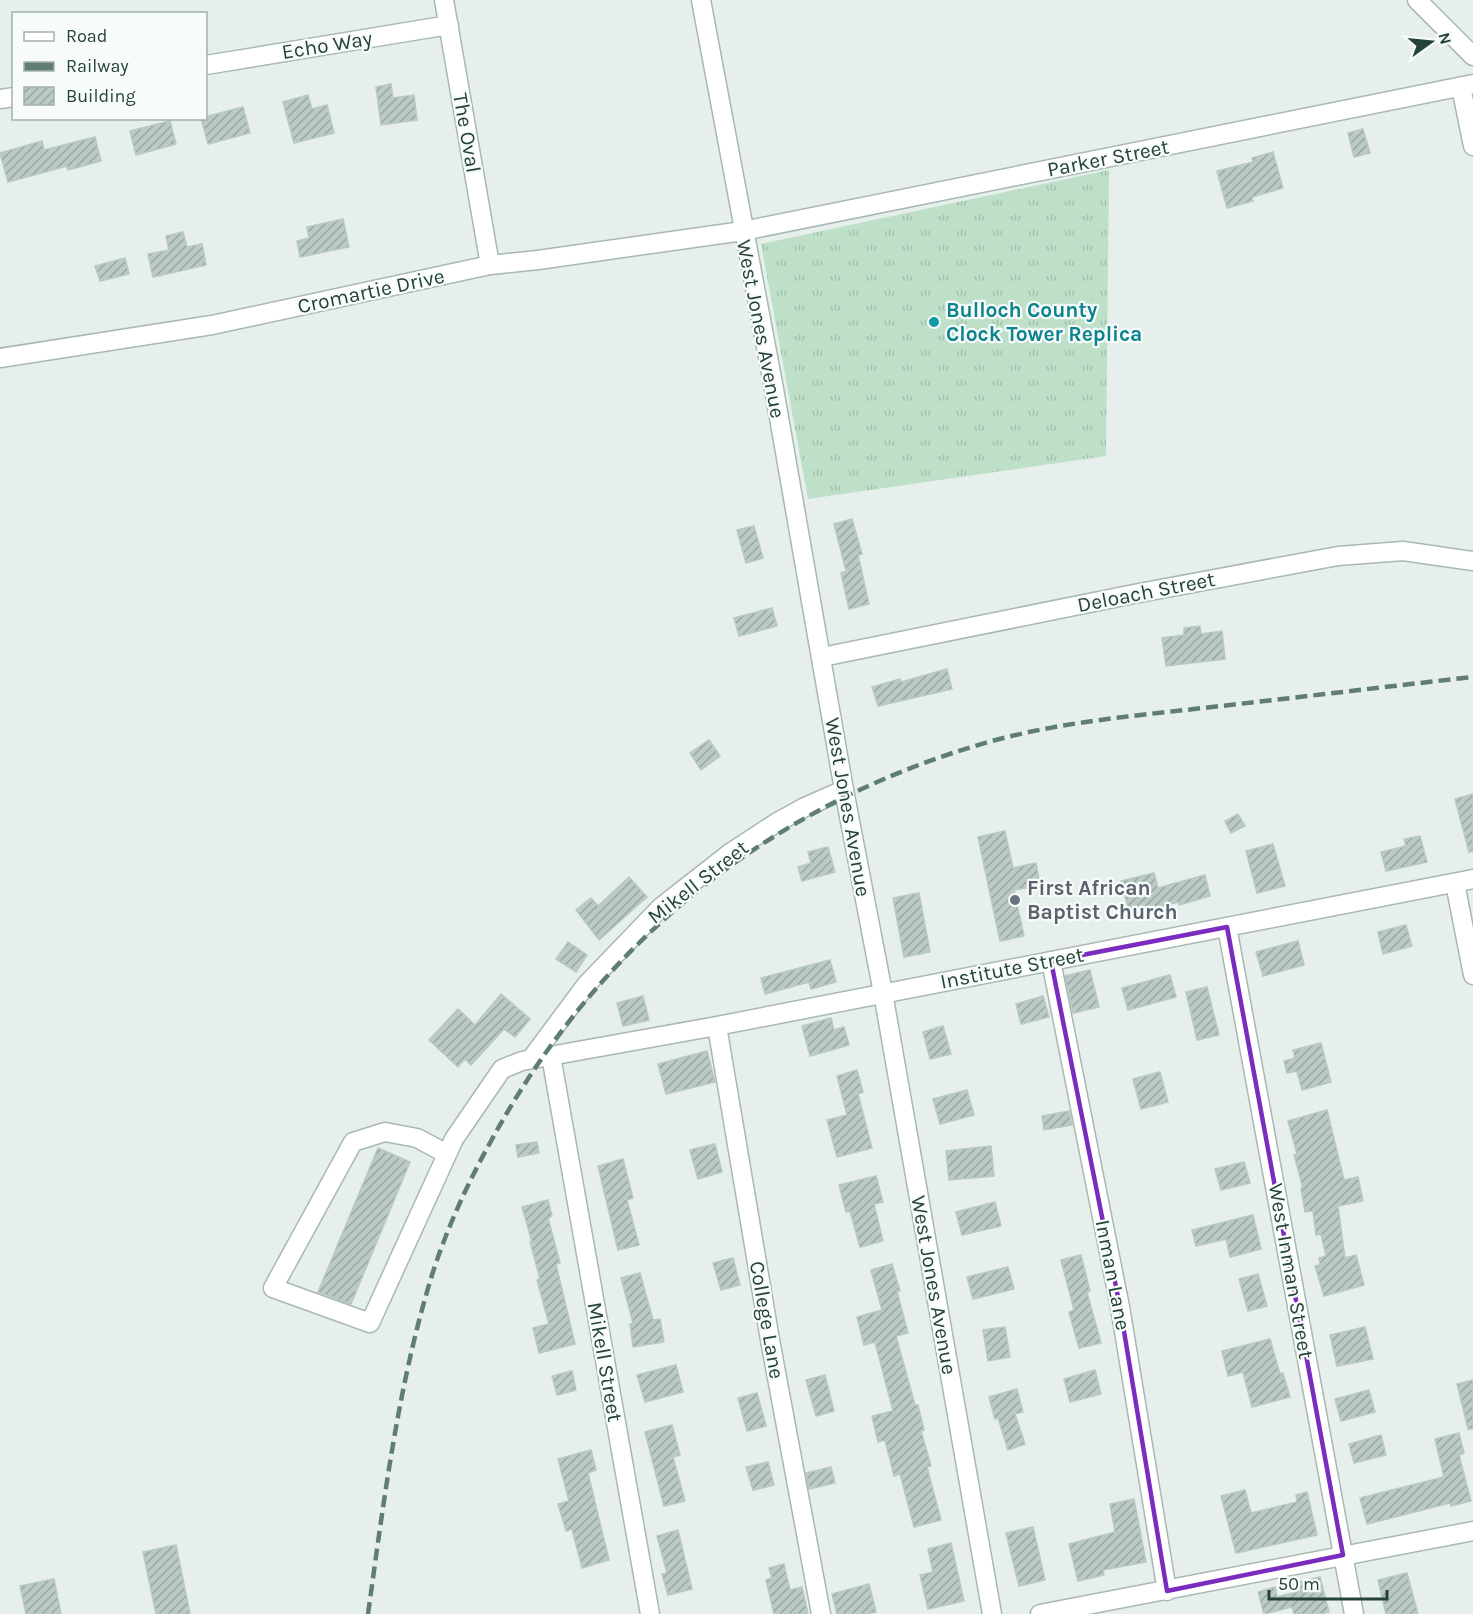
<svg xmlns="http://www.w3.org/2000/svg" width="1473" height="1614" font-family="Karla,sans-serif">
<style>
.grass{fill:url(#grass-tufts)}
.building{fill:url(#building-hatch);stroke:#b8c9c2;stroke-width:1.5}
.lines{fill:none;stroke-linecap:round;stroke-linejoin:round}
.minor-casing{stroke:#a8b8b2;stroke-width:21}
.minor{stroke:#fff;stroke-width:18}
.rail{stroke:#5f7d75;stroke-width:4.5;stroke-dasharray:12 6;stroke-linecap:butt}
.marked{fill:none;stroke:#7b2cbf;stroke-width:4.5;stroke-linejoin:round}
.culture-dot{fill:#0f9aa8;stroke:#f7fbf9;stroke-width:2}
.worship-dot{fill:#6b7280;stroke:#f7fbf9;stroke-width:2}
.labels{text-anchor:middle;stroke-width:4.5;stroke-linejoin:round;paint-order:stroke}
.street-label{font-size:21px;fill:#24423a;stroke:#f7fbf9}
.culture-label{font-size:21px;font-weight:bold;fill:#0d838f;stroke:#f7fbf9;text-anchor:start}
.worship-label{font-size:21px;font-weight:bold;fill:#5b616d;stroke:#f7fbf9;text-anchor:start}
</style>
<defs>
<pattern id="grass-tufts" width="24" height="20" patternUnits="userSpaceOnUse" patternTransform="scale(1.5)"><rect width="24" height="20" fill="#bfe0c8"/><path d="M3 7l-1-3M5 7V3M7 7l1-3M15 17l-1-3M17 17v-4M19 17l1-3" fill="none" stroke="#a4c1ad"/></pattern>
<pattern id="building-hatch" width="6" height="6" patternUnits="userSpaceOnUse" patternTransform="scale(1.5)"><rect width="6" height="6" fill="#bbcac4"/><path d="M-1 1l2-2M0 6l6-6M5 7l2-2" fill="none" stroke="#98a6a0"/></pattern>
</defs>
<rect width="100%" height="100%" fill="#e6efeb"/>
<path class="grass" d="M 1109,170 L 1106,456 L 808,499 L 761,244 Z"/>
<g class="building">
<path d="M 391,84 L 393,98 L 414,95 L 417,120 L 381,125 L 376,87 Z"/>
<path d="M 308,95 L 312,109 L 327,105 L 334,133 L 294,143 L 283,102 Z"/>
<path d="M 243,107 L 250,133 L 208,144 L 201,118 Z"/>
<path d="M 170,121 L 176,144 L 136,155 L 130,131 Z"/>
<path d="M 1363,129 L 1370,153 L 1354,157 L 1348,133 Z"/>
<path d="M 95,137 L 101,161 L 68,170 L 67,166 L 8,182 L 0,153 L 42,141 L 44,150 Z"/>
<path d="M 1273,152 L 1283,188 L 1252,197 L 1253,201 L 1227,208 L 1217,171 L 1253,162 L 1252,158 Z"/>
<path d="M 343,219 L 349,247 L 300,257 L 297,241 L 309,238 L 307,227 Z"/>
<path d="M 183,232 L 187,247 L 202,244 L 206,265 L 153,277 L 148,254 L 169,250 L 166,236 Z"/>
<path d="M 125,258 L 129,274 L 100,281 L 95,266 Z"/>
<path d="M 852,519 L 862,554 L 858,555 L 869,604 L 849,609 L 841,573 L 846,571 L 834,524 Z"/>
<path d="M 754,526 L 763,558 L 746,563 L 737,530 Z"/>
<path d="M 772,608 L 777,626 L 739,636 L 734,618 Z"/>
<path d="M 1200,626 L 1201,634 L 1222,631 L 1225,659 L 1166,666 L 1162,638 L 1184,635 L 1184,628 Z"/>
<path d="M 947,669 L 952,689 L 878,706 L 872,687 L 900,679 L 901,682 Z"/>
<path d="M 709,740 L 720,756 L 701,770 L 690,753 Z"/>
<path d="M 1473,794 L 1473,851 L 1469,852 L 1455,799 Z"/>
<path d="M 1238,814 L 1245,826 L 1231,833 L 1225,821 Z"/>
<path d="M 1005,831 L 1013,868 L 1036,863 L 1040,885 L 1014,890 L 1024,936 L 1000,941 L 978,837 Z"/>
<path d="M 1420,836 L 1427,862 L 1386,871 L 1381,852 L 1406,846 L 1404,839 Z"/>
<path d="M 1273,844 L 1285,886 L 1257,893 L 1246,851 Z"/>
<path d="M 828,847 L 835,872 L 802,881 L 798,867 L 811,863 L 808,852 Z"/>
<path d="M 1154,873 L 1158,888 L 1205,875 L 1210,896 L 1179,905 L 1178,902 L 1130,915 L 1121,881 Z"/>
<path d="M 629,877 L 647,897 L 599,940 L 576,910 L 591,898 L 598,906 Z"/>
<path d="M 919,893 L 930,952 L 904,957 L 893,898 Z"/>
<path d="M 1406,925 L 1412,946 L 1383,954 L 1378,932 Z"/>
<path d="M 1298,941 L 1304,965 L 1263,976 L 1256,952 Z"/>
<path d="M 568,942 L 587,955 L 576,972 L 556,959 Z"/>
<path d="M 830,960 L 836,982 L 811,989 L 809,982 L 765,994 L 761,978 Z"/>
<path d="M 1090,970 L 1099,1007 L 1073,1013 L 1065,976 Z"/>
<path d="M 1170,975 L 1176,997 L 1128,1010 L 1122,988 Z"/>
<path d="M 1207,987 L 1219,1035 L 1197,1040 L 1186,992 Z"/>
<path d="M 501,994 L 530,1019 L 515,1037 L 504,1029 L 471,1065 L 465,1059 L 458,1067 L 429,1040 L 458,1009 L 475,1025 Z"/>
<path d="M 643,996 L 649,1020 L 623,1026 L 617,1003 Z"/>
<path d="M 1043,996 L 1049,1017 L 1021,1024 L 1016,1004 Z"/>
<path d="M 831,1018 L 834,1030 L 844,1027 L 849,1045 L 810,1056 L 802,1026 Z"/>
<path d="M 943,1026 L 951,1054 L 930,1059 L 923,1032 Z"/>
<path d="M 1321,1043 L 1331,1082 L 1302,1090 L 1297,1071 L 1287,1073 L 1284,1061 L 1295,1058 L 1293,1050 Z"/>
<path d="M 707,1051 L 715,1082 L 666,1094 L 658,1064 Z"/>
<path d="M 857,1070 L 863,1092 L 858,1094 L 872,1148 L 837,1157 L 827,1120 L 847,1115 L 837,1076 Z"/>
<path d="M 1160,1072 L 1168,1102 L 1141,1109 L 1133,1079 Z"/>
<path d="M 967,1090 L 974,1115 L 940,1124 L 933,1099 Z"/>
<path d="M 1327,1110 L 1344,1180 L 1358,1177 L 1363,1201 L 1338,1206 L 1345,1258 L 1356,1255 L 1364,1285 L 1324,1296 L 1315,1266 L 1320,1265 L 1319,1258 L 1326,1256 L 1321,1234 L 1316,1235 L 1313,1211 L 1305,1212 L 1301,1188 L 1303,1188 L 1294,1155 L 1297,1154 L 1288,1121 Z"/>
<path d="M 1069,1111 L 1072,1125 L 1044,1130 L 1042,1116 Z"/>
<path d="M 537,1142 L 539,1153 L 518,1157 L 516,1145 Z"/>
<path d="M 715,1144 L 722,1172 L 698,1179 L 690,1150 Z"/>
<path d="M 991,1146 L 994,1176 L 949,1180 L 946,1151 Z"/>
<path d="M 378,1148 L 410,1162 L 351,1304 L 318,1292 Z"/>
<path d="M 623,1159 L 633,1198 L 627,1200 L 639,1245 L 618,1250 L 598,1166 Z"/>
<path d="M 1244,1162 L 1250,1183 L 1221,1190 L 1215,1169 Z"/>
<path d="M 876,1176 L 883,1202 L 874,1204 L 883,1241 L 860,1247 L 850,1211 L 846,1212 L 839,1185 Z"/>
<path d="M 548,1200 L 552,1216 L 548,1218 L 560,1263 L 556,1264 L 575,1344 L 539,1353 L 533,1328 L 549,1324 L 537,1280 L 540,1279 L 530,1242 L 532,1242 L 522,1207 Z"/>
<path d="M 995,1202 L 1001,1226 L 962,1235 L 956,1212 Z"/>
<path d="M 1253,1215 L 1261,1249 L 1230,1257 L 1226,1239 L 1196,1246 L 1192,1230 Z"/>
<path d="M 1081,1255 L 1090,1291 L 1087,1292 L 1101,1343 L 1079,1348 L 1069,1312 L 1074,1310 L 1061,1260 Z"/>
<path d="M 733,1258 L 740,1285 L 721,1290 L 713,1263 Z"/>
<path d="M 892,1264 L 900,1291 L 897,1291 L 908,1333 L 896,1336 L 915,1405 L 918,1405 L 924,1430 L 921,1431 L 931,1466 L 927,1467 L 941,1520 L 914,1527 L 900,1474 L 894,1476 L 885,1440 L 878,1442 L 872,1416 L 893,1411 L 875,1342 L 864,1345 L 857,1317 L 882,1310 L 871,1270 Z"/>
<path d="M 1008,1267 L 1014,1289 L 973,1299 L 967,1277 Z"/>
<path d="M 640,1273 L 653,1320 L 660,1319 L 664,1342 L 633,1347 L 630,1324 L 633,1323 L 621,1278 Z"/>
<path d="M 1258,1274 L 1267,1306 L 1248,1311 L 1239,1279 Z"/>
<path d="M 1005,1327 L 1010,1357 L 988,1361 L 983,1330 Z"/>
<path d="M 1365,1327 L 1373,1359 L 1337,1366 L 1330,1335 Z"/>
<path d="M 1270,1339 L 1280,1374 L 1283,1373 L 1290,1397 L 1252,1407 L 1243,1372 L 1228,1376 L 1222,1351 Z"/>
<path d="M 676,1365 L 683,1392 L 645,1402 L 637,1375 Z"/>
<path d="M 1095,1370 L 1101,1394 L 1070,1402 L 1064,1379 Z"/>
<path d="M 572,1371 L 576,1390 L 557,1395 L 552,1376 Z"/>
<path d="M 825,1375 L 834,1411 L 816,1416 L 806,1380 Z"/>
<path d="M 1473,1380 L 1473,1429 L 1468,1429 L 1457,1384 Z"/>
<path d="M 1017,1389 L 1023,1412 L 1015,1414 L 1025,1444 L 1008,1450 L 998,1418 L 995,1419 L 989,1397 Z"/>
<path d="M 1369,1390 L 1375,1412 L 1341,1421 L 1335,1399 Z"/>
<path d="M 757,1393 L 766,1426 L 747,1431 L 738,1398 Z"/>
<path d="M 672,1425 L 680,1455 L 673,1457 L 685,1501 L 664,1506 L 645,1432 Z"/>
<path d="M 1459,1433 L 1464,1453 L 1459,1455 L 1471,1501 L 1451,1506 L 1450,1503 L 1367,1524 L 1360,1498 L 1444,1477 L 1435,1439 Z"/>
<path d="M 1381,1435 L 1386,1455 L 1354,1463 L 1349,1444 Z"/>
<path d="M 591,1450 L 596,1470 L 588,1473 L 609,1560 L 582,1568 L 572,1529 L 566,1531 L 558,1504 L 569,1501 L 558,1459 Z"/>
<path d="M 768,1462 L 774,1485 L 753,1490 L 746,1467 Z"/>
<path d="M 831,1467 L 835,1483 L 809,1489 L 806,1473 Z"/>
<path d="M 1245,1490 L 1251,1513 L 1297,1502 L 1296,1495 L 1307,1492 L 1317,1535 L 1236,1553 L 1221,1496 Z"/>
<path d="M 1134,1499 L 1146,1562 L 1103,1570 L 1104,1575 L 1078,1581 L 1069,1544 L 1115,1532 L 1110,1504 Z"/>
<path d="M 1033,1527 L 1045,1580 L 1019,1586 L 1006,1533 Z"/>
<path d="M 678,1530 L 692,1589 L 668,1595 L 662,1574 L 667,1573 L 657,1536 Z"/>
<path d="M 951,1543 L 964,1601 L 928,1609 L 920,1575 L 933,1572 L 928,1549 Z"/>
<path d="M 176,1545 L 190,1614 L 156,1614 L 143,1552 Z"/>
<path d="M 784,1564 L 790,1590 L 802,1587 L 808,1614 L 774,1614 L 766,1580 L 772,1578 L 769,1568 Z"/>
<path d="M 1407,1573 L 1418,1614 L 1386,1614 L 1378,1580 Z"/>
<path d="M 1320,1577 L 1329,1612 L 1320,1614 L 1294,1614 L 1292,1607 L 1264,1614 L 1258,1592 L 1275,1587 L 1277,1597 L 1301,1591 L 1299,1582 Z"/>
<path d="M 54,1579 L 61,1614 L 26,1614 L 20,1586 Z"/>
<path d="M 869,1584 L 876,1612 L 867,1614 L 837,1614 L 832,1594 Z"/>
</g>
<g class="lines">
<defs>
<g id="minor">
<path d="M 444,0 L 490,265"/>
<path d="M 701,0 L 774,389 L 844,790 L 883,993 L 992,1614"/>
<path d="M 1417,0 L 1473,56"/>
<path d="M 206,65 L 449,25"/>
<path d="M 1461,87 L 1473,146"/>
<path d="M 0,99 L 14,97"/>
<path d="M 0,358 L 212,325 L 490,265 L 538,260 L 743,231 L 1473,84"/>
<path d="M 822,657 L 1134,594 L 1338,556 L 1403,551 L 1473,561"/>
<path d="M 1455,883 L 1473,975"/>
<path d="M 1227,927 L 1354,1614"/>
<path d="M 1051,961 L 1120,1307 L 1167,1591"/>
<path d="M 717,1026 L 770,1340 L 821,1614"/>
<path d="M 551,1056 L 650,1614"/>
<path d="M 531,1059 L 586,985 L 661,907 L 730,853 L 776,823 L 805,807 L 844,790"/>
<path d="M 447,1154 L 417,1138 L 385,1132 L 353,1142 L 273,1288 L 370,1323 L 454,1139 L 502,1069 L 522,1061 L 717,1026 L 1473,879"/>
<path d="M 1040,1614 L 1473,1531"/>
</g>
</defs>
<use href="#minor" class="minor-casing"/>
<use href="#minor" class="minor"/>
<path class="rail" d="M 368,1614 C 384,1500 398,1385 432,1275 C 448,1225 470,1178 496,1132 C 604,937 777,801 992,741 C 1061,722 1133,716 1203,708 C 1293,698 1383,687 1473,677"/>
</g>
<path class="marked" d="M 1227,927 L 1343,1555 L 1167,1591 L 1120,1307 L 1051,961 Z"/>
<circle class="culture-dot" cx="934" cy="322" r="6"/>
<circle class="worship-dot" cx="1015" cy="900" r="6"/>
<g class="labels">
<g class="street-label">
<text transform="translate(327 45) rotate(-9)" y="7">Echo Way</text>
<text transform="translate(467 133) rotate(80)" y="7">The Oval</text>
<text transform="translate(1108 158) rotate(-11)" y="7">Parker Street</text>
<text transform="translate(371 291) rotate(-12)" y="7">Cromartie Drive</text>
<text transform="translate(761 329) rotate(79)" y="7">West Jones Avenue</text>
<text transform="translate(1146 592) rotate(-11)" y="7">Deloach Street</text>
<text transform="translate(848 807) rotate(80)" y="7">West Jones Avenue</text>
<text transform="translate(698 882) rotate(-38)" y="7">Mikell Street</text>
<text transform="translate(1012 968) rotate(-11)" y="7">Institute Street</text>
<text transform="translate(1291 1271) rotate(80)" y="7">West Inman Street</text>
<text transform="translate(1113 1275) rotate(79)" y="7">Inman Lane</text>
<text transform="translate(934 1285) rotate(80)" y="7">West Jones Avenue</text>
<text transform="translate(767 1320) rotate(80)" y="7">College Lane</text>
<text transform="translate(605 1362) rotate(80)" y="7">Mikell Street</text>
</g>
<g class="culture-label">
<text x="946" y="317">Bulloch County<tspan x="946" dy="24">Clock Tower Replica</tspan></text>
</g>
<g class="worship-label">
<text x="1027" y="895">First African<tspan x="1027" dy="24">Baptist Church</tspan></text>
</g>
</g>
<rect x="12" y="12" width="195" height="108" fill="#f7fbf9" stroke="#a3b1ad" stroke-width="1.5"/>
<rect x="24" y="32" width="30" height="9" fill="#ffffff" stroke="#a3b1ad" stroke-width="1.5"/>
<text x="66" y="42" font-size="18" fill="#24423a">Road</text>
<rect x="24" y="62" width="30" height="9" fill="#5f7d75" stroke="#a3b1ad" stroke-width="1.5"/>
<text x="66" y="72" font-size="18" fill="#24423a">Railway</text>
<rect x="24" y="87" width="30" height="18" fill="url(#building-hatch)" stroke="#a3b1ad" stroke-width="1.5"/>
<text x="66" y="102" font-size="18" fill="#24423a">Building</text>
<g transform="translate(1431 42) rotate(75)" stroke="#f7fbf9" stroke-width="4.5" paint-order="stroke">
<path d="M0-4.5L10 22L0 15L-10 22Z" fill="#24423a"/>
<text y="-9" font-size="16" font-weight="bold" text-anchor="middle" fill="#24423a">N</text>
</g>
<path d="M1269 1590v9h118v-9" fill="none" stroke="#24423a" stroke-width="3"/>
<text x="1278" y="1590" font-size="18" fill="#24423a" stroke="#f7fbf9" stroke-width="4.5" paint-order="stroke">50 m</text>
</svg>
